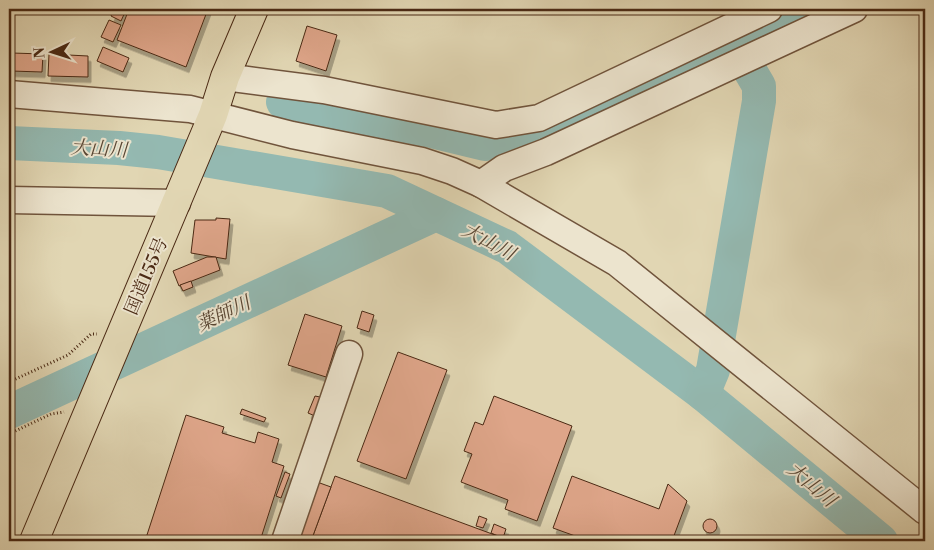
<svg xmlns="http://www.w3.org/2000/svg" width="934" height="550" font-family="'Libre Bodoni','Noto Serif JP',serif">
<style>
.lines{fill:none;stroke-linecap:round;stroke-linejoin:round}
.river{stroke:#94b9b1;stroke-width:34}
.building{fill:#dea589;stroke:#4a2914;filter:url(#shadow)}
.minor-casing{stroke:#70543c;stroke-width:29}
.highway-casing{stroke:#4a2914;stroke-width:30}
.path{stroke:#4a2914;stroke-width:3;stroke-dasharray:1 2.5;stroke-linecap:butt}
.minor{stroke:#ece4ce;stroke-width:26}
.highway{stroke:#e1d6b3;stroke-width:28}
.labels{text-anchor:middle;stroke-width:4;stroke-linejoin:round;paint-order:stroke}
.street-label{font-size:18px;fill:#4a2914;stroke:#ece4ce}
.water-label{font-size:19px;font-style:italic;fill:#594633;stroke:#ece4ce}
</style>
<defs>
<filter id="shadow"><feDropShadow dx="3" dy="5.5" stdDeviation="0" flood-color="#0004"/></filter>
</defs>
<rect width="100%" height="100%" fill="#e1d6b3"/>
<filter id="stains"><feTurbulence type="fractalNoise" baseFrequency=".004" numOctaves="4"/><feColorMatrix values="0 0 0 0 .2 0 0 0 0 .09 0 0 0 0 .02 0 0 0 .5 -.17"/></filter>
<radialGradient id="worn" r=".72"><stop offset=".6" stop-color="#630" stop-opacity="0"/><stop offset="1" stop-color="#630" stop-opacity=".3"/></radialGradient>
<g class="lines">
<g class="river">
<path d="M 283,102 L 431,131 L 485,144 L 539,134 L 806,9"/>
<path d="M 9,143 L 119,148 L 158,152 L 387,191 L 507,247 L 703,394 L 881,541"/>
<path d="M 703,394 L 713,370 L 759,101 L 759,86 L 749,69"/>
<path d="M 9,412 L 436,214"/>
</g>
</g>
<g class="building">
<path d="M 114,9 L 126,10 L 121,21 L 111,16 Z"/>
<path d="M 129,9 L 208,9 L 186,67 L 117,40 Z"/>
<path d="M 109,20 L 121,25 L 113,42 L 101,37 Z"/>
<path d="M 307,26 L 337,35 L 326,71 L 296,61 Z"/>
<path d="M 103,47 L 129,58 L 123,72 L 97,61 Z"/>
<path d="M 12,53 L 43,54 L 42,72 L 11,71 Z"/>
<path d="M 49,54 L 88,56 L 88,77 L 48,76 Z"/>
<path d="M 216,218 L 230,219 L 226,259 L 191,253 L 195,220 L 216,220 Z"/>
<path d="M 207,257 L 216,257 L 220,270 L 179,286 L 173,271 Z"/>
<path d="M 191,281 L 193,287 L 183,291 L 180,285 Z"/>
<path d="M 362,311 L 374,315 L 369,332 L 357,328 Z"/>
<path d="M 305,314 L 342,326 L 326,377 L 288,365 Z"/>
<path d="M 398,352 L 447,370 L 406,479 L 357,461 Z"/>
<path d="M 315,396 L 320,397 L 315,416 L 308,413 Z"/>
<path d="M 494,396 L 572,426 L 537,521 L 505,509 L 508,500 L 461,482 L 472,454 L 464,451 L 475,422 L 483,425 Z"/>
<path d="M 242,409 L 266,418 L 264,422 L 240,414 Z"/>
<path d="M 186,415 L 224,427 L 222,433 L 255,443 L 258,432 L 279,439 L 272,462 L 284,466 L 260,541 L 145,541 Z"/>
<path d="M 285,472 L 290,474 L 281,498 L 276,496 Z"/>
<path d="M 335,476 L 503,538 L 513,541 L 311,541 Z"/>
<path d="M 572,476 L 659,509 L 668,484 L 687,501 L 672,541 L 589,541 L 553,528 Z"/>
<path d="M 317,482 L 331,487 L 311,541 L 295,541 Z"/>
<path d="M 479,516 L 487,519 L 483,528 L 476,526 Z"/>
<circle cx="710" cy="526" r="7"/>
<path d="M 494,524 L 506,529 L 503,538 L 491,533 Z"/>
</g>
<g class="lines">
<defs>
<g id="minor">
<path d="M 225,77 L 324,90 L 496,125 L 539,118 L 769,9"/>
<path d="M 9,94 L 190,109 L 292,135 L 422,161 L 452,171 L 481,184 L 504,168 L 546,152 L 854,9"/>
<path d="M 481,184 L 617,263 L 925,511"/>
<path d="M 9,200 L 177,203"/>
<path d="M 285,541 L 349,354"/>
</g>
<path id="highway" d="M 34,541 L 213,115 L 225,77 L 254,9"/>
</defs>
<use href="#minor" class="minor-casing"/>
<use href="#highway" class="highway-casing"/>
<g class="path">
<path d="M 9,382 L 68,355 L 91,334 L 97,334"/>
<path d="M 9,434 L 51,414 L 64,412"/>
</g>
<use href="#minor" class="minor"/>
<use href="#highway" class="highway"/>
</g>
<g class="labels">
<g class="street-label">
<text transform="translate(146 276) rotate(-67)" y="6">国道155号</text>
</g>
<g class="water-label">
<text transform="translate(99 148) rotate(3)" y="7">大山川</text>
<text transform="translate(489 241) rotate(28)" y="7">大山川</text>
<text transform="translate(223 313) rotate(-25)" y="7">薬師川</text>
<text transform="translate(812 484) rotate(40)" y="7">大山川</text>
</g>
</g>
<rect width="934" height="550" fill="none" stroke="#e1d6b3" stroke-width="30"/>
<rect x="10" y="10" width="914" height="530" fill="none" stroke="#4a2914" stroke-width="2.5"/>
<rect x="15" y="15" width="904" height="520" fill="none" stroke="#4a2914"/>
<g transform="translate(52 52) rotate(266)" stroke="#ece4ce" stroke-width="4" paint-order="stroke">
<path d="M0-4L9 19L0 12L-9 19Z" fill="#4a2914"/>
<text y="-8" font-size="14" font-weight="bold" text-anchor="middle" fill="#4a2914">N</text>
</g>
<rect width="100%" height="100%" filter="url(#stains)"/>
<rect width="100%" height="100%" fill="url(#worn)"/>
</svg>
